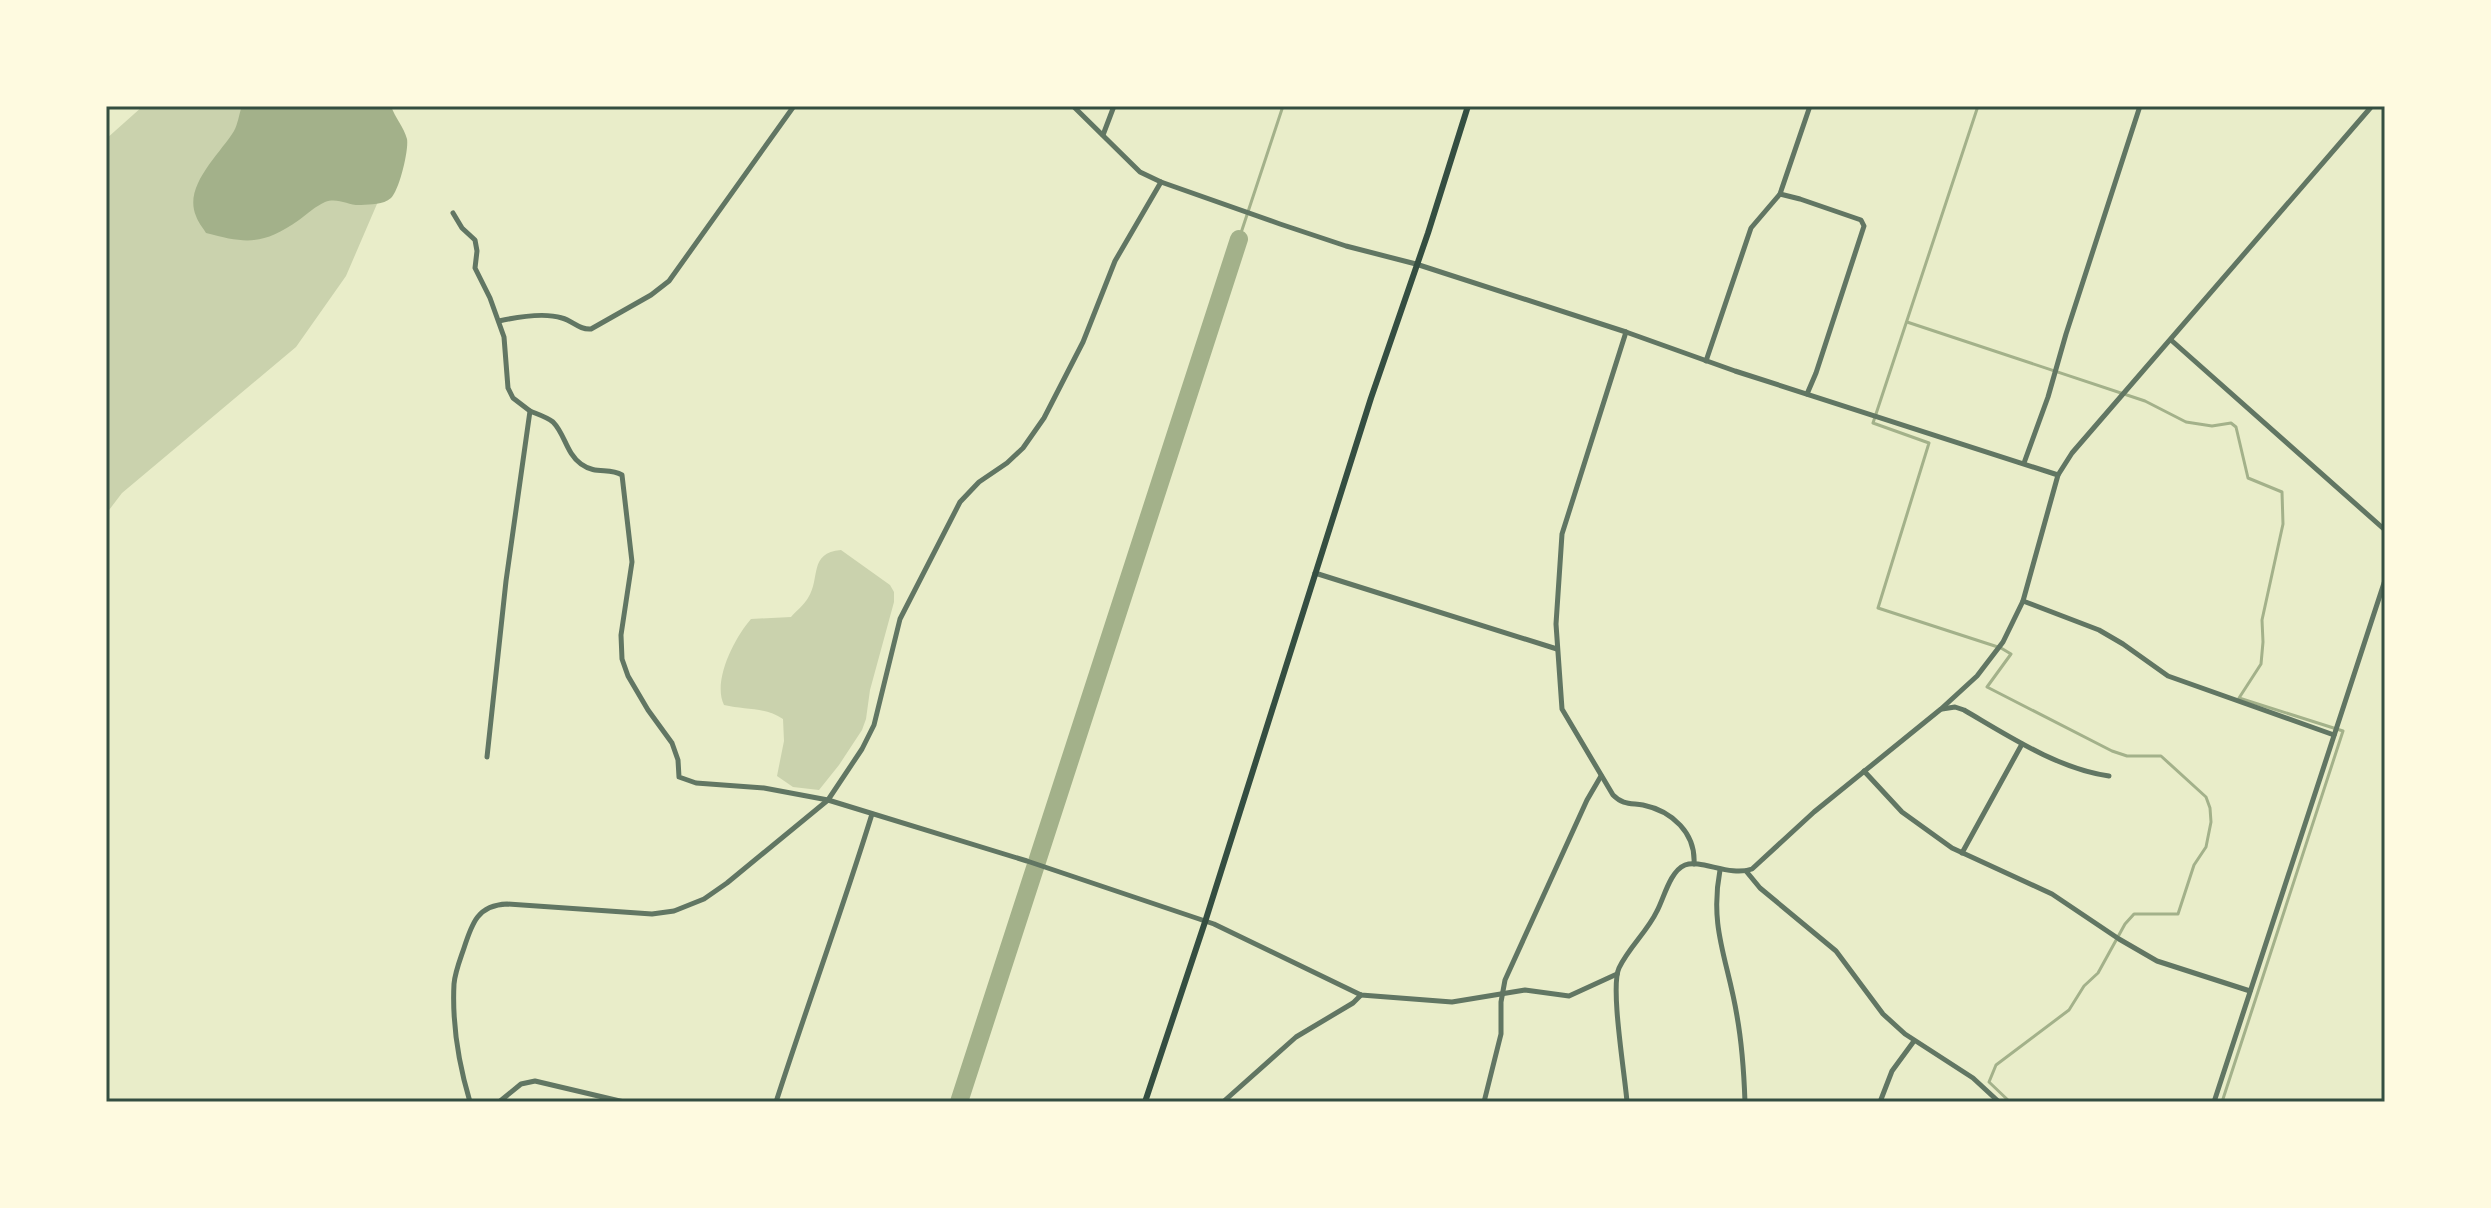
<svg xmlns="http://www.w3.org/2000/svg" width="2491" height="1208" font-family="'Varela Round',sans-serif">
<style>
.green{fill:#cad2ad}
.water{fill:#a3b18a}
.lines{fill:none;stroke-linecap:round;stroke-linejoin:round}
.stream{stroke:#a3b18a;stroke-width:3}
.river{stroke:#a3b18a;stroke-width:18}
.minor{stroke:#617663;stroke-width:5}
.secondary{stroke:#344e41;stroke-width:6}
.neatline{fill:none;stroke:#344e41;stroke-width:3}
</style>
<rect width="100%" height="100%" fill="#e9edc9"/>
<g class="green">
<path d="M 143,106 L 372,106 L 386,183 L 346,276 L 296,347 L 122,493 L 106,514 L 106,139 Z"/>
<path d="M 841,550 L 890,585 L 894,592 L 894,602 L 870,690 L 866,719 L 862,730 L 839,765 L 819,790 L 793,787 L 777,776 L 784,741 L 783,719 C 765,707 745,710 724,705 C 712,681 735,637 751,619 L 791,617 C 796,611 804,605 808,598 C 821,578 808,553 841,550 Z"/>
</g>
<path class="water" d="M 242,106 L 391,106 C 395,118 404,127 407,139 C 409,150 399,191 391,198 C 383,205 371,204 361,205 C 349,206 338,197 325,202 C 316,206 307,214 299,220 C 263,245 247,244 206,233 C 203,228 198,222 196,216 C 183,186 220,154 234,131 C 238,124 239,114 242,106 Z"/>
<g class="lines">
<g class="stream">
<path d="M 1978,106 L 1873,423 L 1929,443 L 1878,608 L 2001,648 L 2011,654 L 1987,687 L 2112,751 L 2127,756 L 2161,756 L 2206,797 L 2210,808 L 2211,822 L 2206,847 L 2194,865 L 2178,914 L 2134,914 L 2125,924 L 2098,973 L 2084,986 L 2069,1010 L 1996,1065 L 1989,1082 L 2010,1102"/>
<path d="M 1239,239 L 1283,106"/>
<path d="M 1907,322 L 2145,401 L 2186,422 L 2212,426 L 2231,423 L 2236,427 L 2248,478 L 2282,492 L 2283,524 L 2262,620 L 2263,642 L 2261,664 L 2239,698 L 2343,731 L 2222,1102"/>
</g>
<path class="river" d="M 959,1102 L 1239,239"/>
<g class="minor">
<path d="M 1073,106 L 1140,172 L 1161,182 L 1280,224 L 1346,246 L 1416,264 L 1626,332 L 1735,371 L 2058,475"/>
<path d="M 1103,135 L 1114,106"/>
<path d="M 1780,194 L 1800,199 L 1861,220 L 1864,226 L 1816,373 L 1807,394"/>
<path d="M 453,213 L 462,228 L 475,240 L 477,251 L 475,268 L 490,298 L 504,337 L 508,388 L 513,398 L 530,411 L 506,581 L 487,757"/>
<path d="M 499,321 C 517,317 543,312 562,318 C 573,321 579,330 591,329 L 651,295 L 669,281 L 794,106"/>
<path d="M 1626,332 L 1562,534 L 1556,624 L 1562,709 L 1613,795 C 1623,805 1630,803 1643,805 C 1672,811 1696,833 1694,864"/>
<path d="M 2171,340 L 2385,530"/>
<path d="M 1706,361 L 1751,228 L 1780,194 L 1810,106"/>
<path d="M 530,411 C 537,414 547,417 553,422 C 565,434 566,453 581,464 C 596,475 609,467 622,475 L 632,562 L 621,635 L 622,659 L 628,676 L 648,710 L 672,743 L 678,760 L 679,777 L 696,783 L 764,788 L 828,800 L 1027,861 L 1214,924 L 1361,995 L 1452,1002 L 1525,990 L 1569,996 L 1617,974"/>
<path d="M 2024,463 L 2048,397 L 2066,334 L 2140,106"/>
<path d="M 1315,573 L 1557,649"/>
<path d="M 2023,601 L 2099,630 L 2123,644 L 2168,676 L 2334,735"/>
<path d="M 1942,709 L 1955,707 L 1964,710 C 2007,735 2058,769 2109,776"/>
<path d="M 1864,771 L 1902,812 L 1952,848 L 2052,894 L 2119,939 L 2157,961 L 2250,991"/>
<path d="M 1962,853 L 2022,744"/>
<path d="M 1720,870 C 1709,928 1728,960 1737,1016 C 1742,1044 1744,1073 1745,1102"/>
<path d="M 1746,871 L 1760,888 L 1836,951 L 1883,1014 L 1905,1034 L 1973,1078 L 1999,1102"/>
<path d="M 470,1102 C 459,1065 452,1023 454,984 C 455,972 460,960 464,948 C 472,923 478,905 507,904 L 652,914 L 674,911 L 704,899 L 727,883 L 828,800 L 862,749 L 874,725 L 900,619 L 960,502 L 979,482 L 1007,463 L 1023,448 L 1044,418 L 1083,342 L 1115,261 L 1161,182"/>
<path d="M 499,1102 L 521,1084 L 535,1081 L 624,1102"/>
<path d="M 776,1102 C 807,1006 842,911 872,814"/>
<path d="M 1223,1102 L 1296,1037 L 1353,1003 L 1361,995"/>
<path d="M 1484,1102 L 1501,1034 L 1501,1002 L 1505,980 L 1587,800 L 1601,776"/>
<path d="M 1627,1102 C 1625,1075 1610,987 1619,968 C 1629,947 1647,932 1657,911 C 1664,898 1670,871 1685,865 C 1701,859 1730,877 1752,869 L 1814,812 L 1941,709 L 1977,676 L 2003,642 L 2023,601 L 2058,475 L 2072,453 L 2372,106"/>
<path d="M 1880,1102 L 1892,1071 L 1914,1041"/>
<path d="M 2214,1102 L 2385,580"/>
</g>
<path class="secondary" d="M 1145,1102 L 1205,922 L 1371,398 L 1428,233 L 1468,106"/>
</g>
<rect width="2491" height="1208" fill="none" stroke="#fefae0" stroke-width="216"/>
<rect x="108" y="108" width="2275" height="992" class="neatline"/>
</svg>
